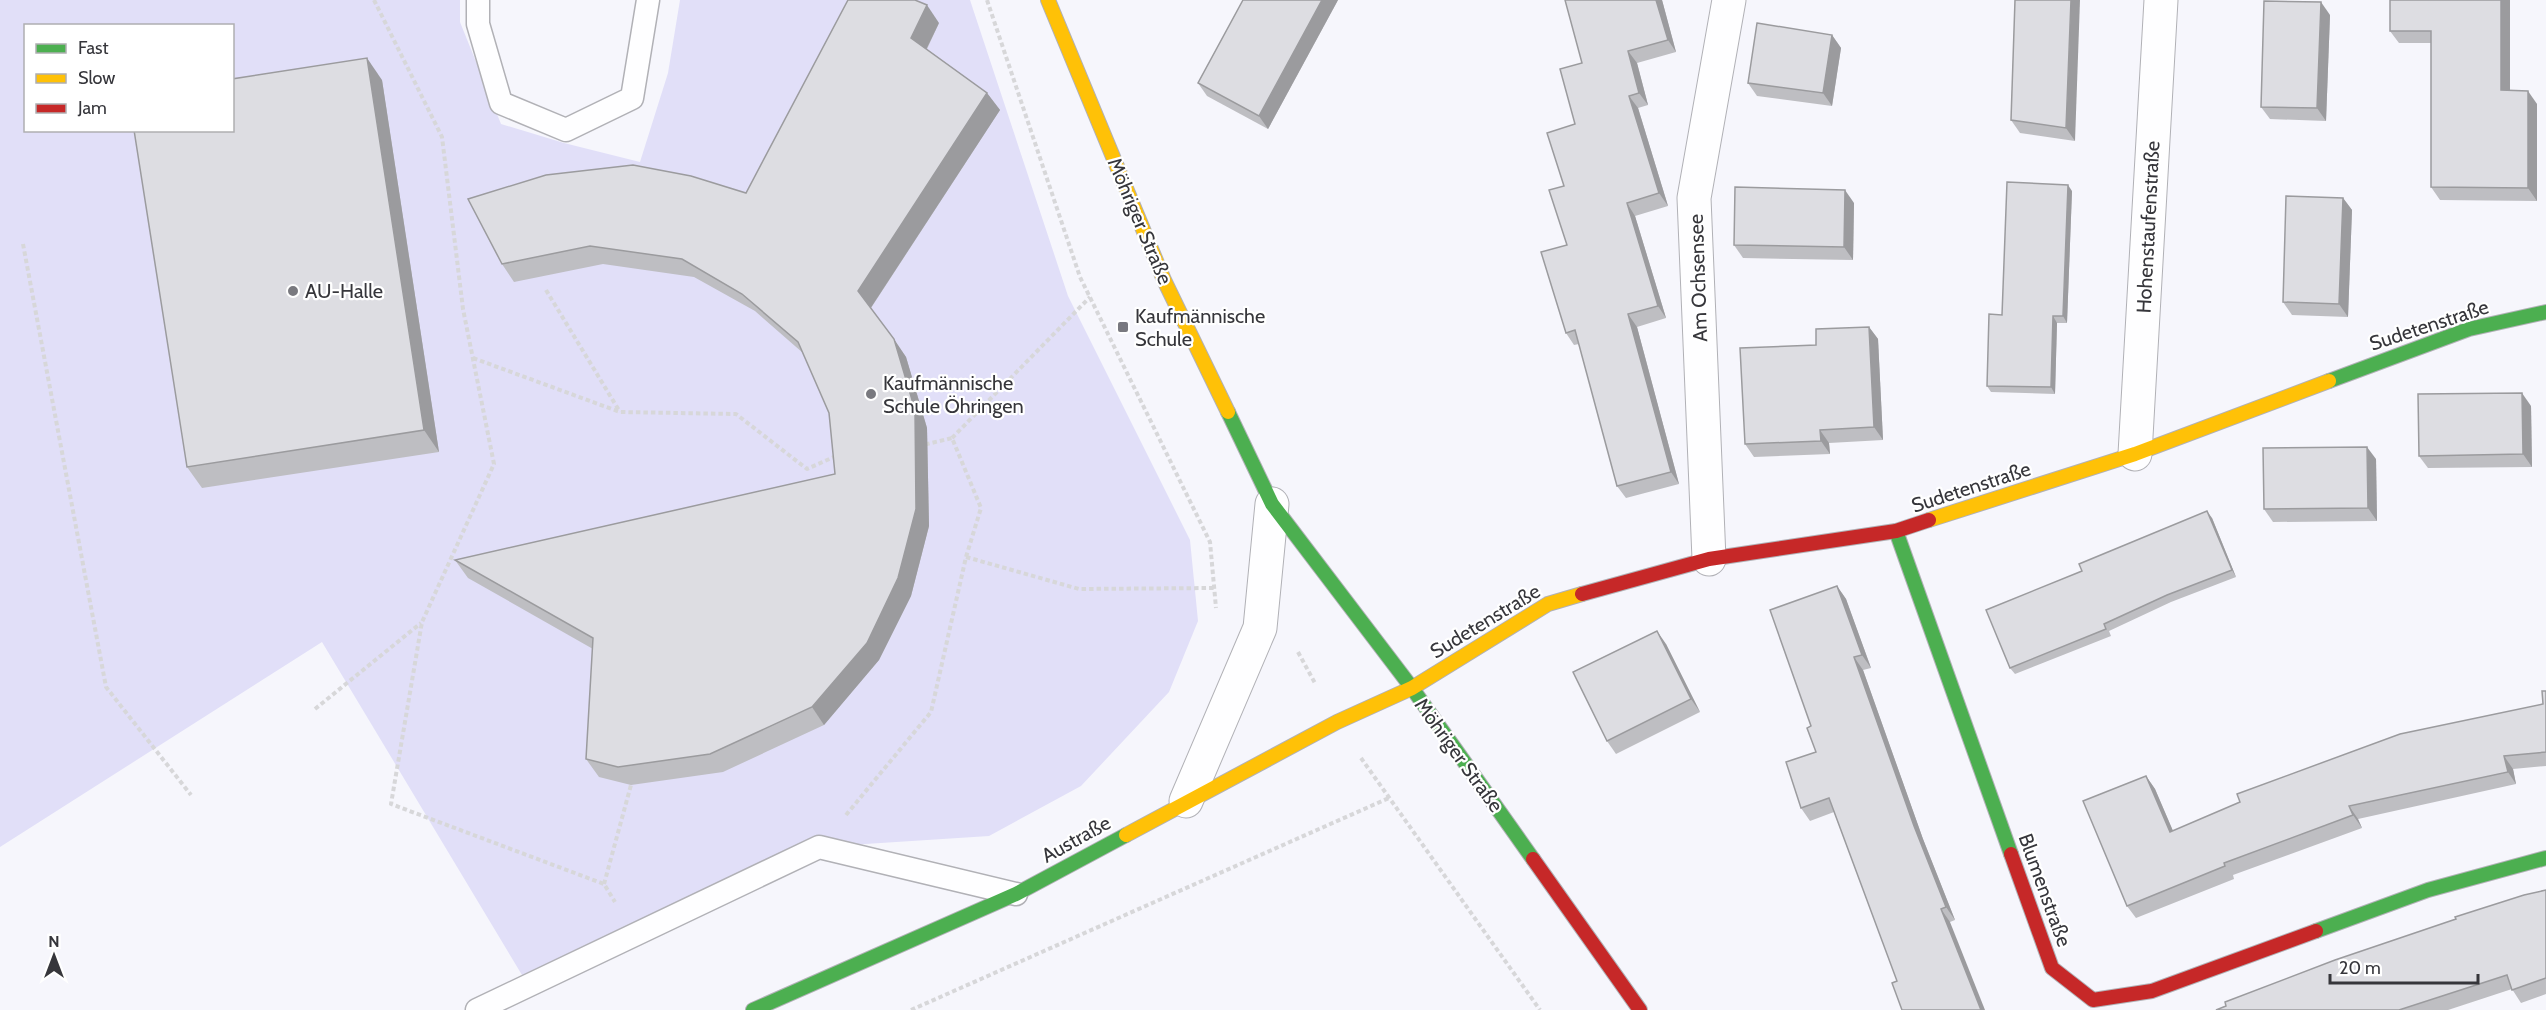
<svg xmlns="http://www.w3.org/2000/svg" width="2546" height="1010" font-family="Cabin,sans-serif">
<style>
.green{fill:#e1dff8;fill-rule:evenodd}
.lines{fill:none;stroke-linecap:round;stroke-linejoin:round}
.lane-casing{stroke:#b1b1b6;stroke-width:25}
.street-casing{stroke:#b1b1b6;stroke-width:35}
.fast-casing{stroke:#b1b1b6;stroke-width:16}
.slow-casing{stroke:#b1b1b6;stroke-width:16}
.jam-casing{stroke:#b1b1b6;stroke-width:16}
.path{stroke:#d7d7d9;stroke-width:4;stroke-dasharray:4.5 3;stroke-linecap:butt}
.lane{stroke:#fefeff;stroke-width:22}
.street{stroke:#fefeff;stroke-width:33}
.fast{stroke:#4caf50;stroke-width:14}
.slow{stroke:#ffc107;stroke-width:14}
.jam{stroke:#c62828;stroke-width:14}
.wall{fill:#bebec2}
.shaded-wall{fill:#9b9b9e}
.building{fill:#dddde2;stroke:#9b9b9e;stroke-width:1.5}
.poi-dot{fill:#79797f;stroke:#fff;stroke-width:2}
.labels{text-anchor:middle;stroke-width:4.5;stroke-linejoin:round;paint-order:stroke}
.street-label{font-size:20px;fill:#36363b;stroke:#fff}
.poi-label{font-size:20px;fill:#36363b;stroke:#fff;text-anchor:start}
</style>
<rect width="100%" height="100%" fill="#f6f6fc"/>
<path class="green" d="M 0,0 L 460,0 L 460,22 L 501,124 L 564,143 L 640,162 L 668,73 L 680,0 L 970,0 L 1068,296 L 1190,540 L 1198,621 L 1169,692 L 1081,786 L 989,836 L 819,847 L 528,985 L 322,642 L 0,847 ZM 26,26 L 232,26 L 232,130 L 26,130 Z"/>
<g class="lines">
<defs>
<g id="lane">
<path d="M 478,0 L 478,24 L 501,103 L 566,130 L 632,98 L 648,0"/>
<path d="M 477,1010 L 819,847 L 1016,894"/>
</g>
<g id="street">
<path d="M 2135,454 L 2161,0"/>
<path d="M 1709,559 L 1694,198 L 1729,0"/>
<path d="M 1186,801 L 1260,628 L 1272,504"/>
</g>
<g id="fast">
<path d="M 2329,381 L 2469,329 L 2546,312"/>
<path d="M 1228,412 L 1272,504 L 1412,688 L 1533,859"/>
<path d="M 1896,531 L 2011,854"/>
<path d="M 2316,931 L 2428,890 L 2546,858"/>
<path d="M 753,1010 L 1016,894 L 1126,835"/>
</g>
<g id="slow">
<path d="M 1048,0 L 1164,280 L 1228,412"/>
<path d="M 1929,520 L 2135,454 L 2329,381"/>
<path d="M 1126,835 L 1337,722 L 1412,688 L 1548,604 L 1582,594"/>
</g>
<g id="jam">
<path d="M 1582,594 L 1709,559 L 1896,531 L 1929,520"/>
<path d="M 2011,854 L 2052,968 L 2093,1000 L 2152,991 L 2316,931"/>
<path d="M 1533,859 L 1640,1010"/>
</g>
</defs>
<use href="#lane" class="lane-casing"/>
<use href="#street" class="street-casing"/>
<use href="#fast" class="fast-casing"/>
<use href="#slow" class="slow-casing"/>
<use href="#jam" class="jam-casing"/>
<g class="path">
<path d="M 374,0 L 442,137 L 463,309 L 494,464 L 422,622 L 391,804 L 604,884 L 615,902"/>
<path d="M 987,0 L 1080,277 L 1210,542 L 1216,608"/>
<path d="M 23,244 L 106,687 L 191,795"/>
<path d="M 546,290 L 620,412"/>
<path d="M 473,358 L 620,412 L 736,414 L 807,469 L 836,456"/>
<path d="M 952,438 L 1090,297"/>
<path d="M 966,557 L 1079,589 L 1215,588"/>
<path d="M 1298,652 L 1316,685"/>
<path d="M 315,709 L 421,623"/>
<path d="M 1361,758 L 1540,1010"/>
<path d="M 846,815 L 931,712 L 966,557 L 981,508 L 952,438 L 923,445"/>
<path d="M 604,884 L 631,785"/>
<path d="M 911,1010 L 1389,798"/>
</g>
<use href="#lane" class="lane"/>
<use href="#street" class="street"/>
<use href="#fast" class="fast"/>
<use href="#slow" class="slow"/>
<use href="#jam" class="jam"/>
</g>
<g class="wall">
<path d="M 1243,0 L 1338,0 L 1268,129 L 1207,96 L 1198,83 Z"/>
<path d="M 1565,0 L 1662,0 L 1676,52 L 1637,63 L 1648,105 L 1638,108 L 1668,206 L 1635,216 L 1666,318 L 1637,327 L 1679,484 L 1626,498 L 1617,486 L 1579,344 L 1574,345 L 1566,333 L 1567,245 L 1564,186 L 1575,124 L 1582,63 Z"/>
<path d="M 2015,0 L 2075,141 L 2020,133 L 2011,120 Z"/>
<path d="M 2510,0 L 2510,91 L 2537,104 L 2537,201 L 2440,200 L 2431,187 L 2431,43 L 2399,43 L 2390,31 Z"/>
<path d="M 2330,15 L 2326,121 L 2270,119 L 2261,107 Z"/>
<path d="M 939,23 L 927,49 L 987,93 L 1000,110 L 871,308 L 906,357 L 927,428 L 929,526 L 911,596 L 879,660 L 824,725 L 723,772 L 631,785 L 599,777 L 586,759 L 593,649 L 468,578 L 455,560 L 835,474 L 829,413 L 803,353 L 755,311 L 694,277 L 603,264 L 514,282 L 502,264 L 746,193 Z"/>
<path d="M 1832,35 L 1841,48 L 1832,106 L 1757,96 L 1748,83 Z"/>
<path d="M 382,80 L 439,452 L 202,488 L 187,467 Z"/>
<path d="M 2072,191 L 2067,323 L 2057,323 L 2055,394 L 1991,392 L 1987,386 L 2002,315 Z"/>
<path d="M 2343,198 L 2352,210 L 2348,317 L 2292,315 L 2283,302 Z"/>
<path d="M 1854,203 L 1853,260 L 1743,258 L 1734,245 Z"/>
<path d="M 1869,327 L 1878,339 L 1883,440 L 1829,443 L 1830,454 L 1754,457 L 1745,444 L 1816,345 Z"/>
<path d="M 2531,406 L 2532,467 L 2428,468 L 2419,456 Z"/>
<path d="M 2376,459 L 2377,521 L 2273,522 L 2264,509 Z"/>
<path d="M 2212,518 L 2236,577 L 2171,602 L 2109,631 L 2111,636 L 2015,674 L 2010,668 Z"/>
<path d="M 1837,586 L 1846,599 L 1871,668 L 1863,670 L 1923,839 L 1955,920 L 1950,922 L 1897,981 L 1834,812 L 1810,821 L 1801,808 L 1816,752 L 1811,726 Z"/>
<path d="M 1666,644 L 1700,712 L 1616,754 L 1607,741 Z"/>
<path d="M 2546,691 L 2546,766 L 2513,769 L 2516,784 L 2358,819 L 2362,828 L 2233,875 L 2234,879 L 2136,918 L 2127,906 L 2146,776 L 2155,789 L 2173,831 L 2543,704 Z"/>
<path d="M 2546,890 L 2546,994 L 2521,1003 L 2512,989 L 2448,1010 L 2216,1010 Z"/>
</g>
<g class="shaded-wall">
<path d="M 1322,0 L 1338,0 L 1268,129 L 1259,116 Z"/>
<path d="M 1656,0 L 1662,0 L 1676,52 L 1668,40 Z"/>
<path d="M 2071,0 L 2080,0 L 2075,141 L 2066,128 Z"/>
<path d="M 2501,0 L 2510,0 L 2510,103 L 2501,90 Z"/>
<path d="M 2321,2 L 2330,15 L 2326,121 L 2317,108 Z"/>
<path d="M 927,5 L 939,23 L 923,56 L 911,38 Z"/>
<path d="M 1832,35 L 1841,48 L 1832,106 L 1823,93 Z"/>
<path d="M 1628,51 L 1637,63 L 1648,105 L 1639,93 Z"/>
<path d="M 367,58 L 382,80 L 439,452 L 424,430 Z"/>
<path d="M 2528,91 L 2537,104 L 2537,201 L 2528,188 Z"/>
<path d="M 987,93 L 1000,110 L 870,309 L 858,291 Z"/>
<path d="M 1629,96 L 1638,108 L 1668,206 L 1659,193 Z"/>
<path d="M 2068,185 L 2072,191 L 2067,323 L 2063,316 Z"/>
<path d="M 1845,190 L 1854,203 L 1853,260 L 1844,247 Z"/>
<path d="M 2343,198 L 2352,210 L 2348,317 L 2339,304 Z"/>
<path d="M 1627,203 L 1635,216 L 1666,318 L 1658,306 Z"/>
<path d="M 1628,314 L 1637,327 L 1679,484 L 1671,472 Z"/>
<path d="M 2053,316 L 2057,323 L 2055,394 L 2051,387 Z"/>
<path d="M 1869,327 L 1878,339 L 1883,440 L 1874,427 Z"/>
<path d="M 894,339 L 906,357 L 927,428 L 929,526 L 911,596 L 879,660 L 824,725 L 812,707 Z"/>
<path d="M 2522,393 L 2531,406 L 2532,467 L 2523,454 Z"/>
<path d="M 1820,430 L 1829,443 L 1830,454 L 1821,441 Z"/>
<path d="M 2367,447 L 2376,459 L 2377,521 L 2368,508 Z"/>
<path d="M 2207,511 L 2212,518 L 2236,577 L 2232,570 Z"/>
<path d="M 1837,586 L 1846,599 L 1871,668 L 1862,655 Z"/>
<path d="M 1657,631 L 1666,644 L 1700,712 L 1691,699 Z"/>
<path d="M 1854,657 L 1863,670 L 1923,839 L 1955,920 L 1946,907 L 1914,826 Z"/>
<path d="M 2504,756 L 2513,769 L 2516,784 L 2508,772 Z"/>
<path d="M 2146,776 L 2155,789 L 2179,845 L 2170,832 Z"/>
<path d="M 2349,806 L 2358,819 L 2362,828 L 2353,815 Z"/>
<path d="M 1941,909 L 1950,922 L 1985,1010 L 1981,1010 Z"/>
</g>
<g class="building">
<path d="M 848,0 L 915,0 L 927,5 L 911,38 L 987,93 L 858,291 L 894,339 L 915,410 L 916,509 L 898,578 L 867,643 L 812,707 L 710,754 L 618,767 L 586,759 L 593,638 L 455,560 L 835,474 L 829,413 L 798,342 L 742,294 L 682,259 L 590,246 L 502,264 L 468,199 L 546,175 L 633,165 L 691,176 L 746,193 Z"/>
<path d="M 1243,0 L 1322,0 L 1259,116 L 1198,83 Z"/>
<path d="M 1565,0 L 1656,0 L 1668,40 L 1628,51 L 1639,93 L 1629,96 L 1659,193 L 1627,203 L 1658,306 L 1628,314 L 1671,472 L 1617,486 L 1575,330 L 1566,333 L 1541,252 L 1567,245 L 1549,190 L 1564,186 L 1547,133 L 1575,124 L 1560,69 L 1582,63 Z"/>
<path d="M 2015,0 L 2071,0 L 2066,128 L 2011,120 Z"/>
<path d="M 2390,0 L 2501,0 L 2501,90 L 2528,91 L 2528,188 L 2431,187 L 2431,31 L 2390,31 Z"/>
<path d="M 2264,1 L 2321,2 L 2317,108 L 2261,107 Z"/>
<path d="M 1757,23 L 1832,35 L 1823,93 L 1748,83 Z"/>
<path d="M 367,58 L 424,430 L 187,467 L 134,130 L 232,130 L 232,79 Z"/>
<path d="M 2007,182 L 2068,185 L 2063,316 L 2053,316 L 2051,387 L 1987,386 L 1989,314 L 2002,315 Z"/>
<path d="M 1735,187 L 1845,190 L 1844,247 L 1734,245 Z"/>
<path d="M 2286,196 L 2343,198 L 2339,304 L 2283,302 Z"/>
<path d="M 1869,327 L 1874,427 L 1820,430 L 1821,441 L 1745,444 L 1740,348 L 1816,345 L 1816,329 Z"/>
<path d="M 2522,393 L 2523,454 L 2419,456 L 2418,394 Z"/>
<path d="M 2367,447 L 2368,508 L 2264,509 L 2263,448 Z"/>
<path d="M 2207,511 L 2232,570 L 2167,595 L 2104,624 L 2106,629 L 2010,668 L 1986,610 L 2082,571 L 2079,564 Z"/>
<path d="M 1837,586 L 1862,655 L 1854,657 L 1914,826 L 1946,907 L 1941,909 L 1981,1010 L 1902,1010 L 1892,983 L 1897,981 L 1829,798 L 1801,808 L 1786,762 L 1816,752 L 1807,728 L 1811,726 L 1770,610 Z"/>
<path d="M 1657,631 L 1691,699 L 1607,741 L 1573,672 Z"/>
<path d="M 2542,691 L 2546,691 L 2546,752 L 2504,756 L 2508,772 L 2349,806 L 2353,815 L 2224,863 L 2225,866 L 2127,906 L 2083,801 L 2146,776 L 2170,832 L 2240,802 L 2237,794 L 2400,734 L 2543,704 Z"/>
<path d="M 2546,890 L 2546,978 L 2512,990 L 2507,975 L 2399,1010 L 2216,1010 L 2226,1006 L 2225,1002 L 2335,960 L 2456,919 L 2455,917 L 2524,895 Z"/>
</g>
<g class="poi-dot">
<circle cx="293" cy="291" r="6"/>
<rect x="1117" y="321" width="12" height="12" rx="3"/>
<circle cx="871" cy="394" r="6"/>
</g>
<g class="labels">
<g class="street-label">
<text transform="translate(1140 221) rotate(67)" y="7">Möhriger Straße</text>
<text transform="translate(2148 227) rotate(-87)" y="7">Hohenstaufenstraße</text>
<text transform="translate(1698 278) rotate(-92)" y="7">Am Ochsensee</text>
<text transform="translate(2429 325) rotate(-18)" y="7">Sudetenstraße</text>
<text transform="translate(1971 487) rotate(-18)" y="7">Sudetenstraße</text>
<text transform="translate(1485 621) rotate(-31)" y="7">Sudetenstraße</text>
<text transform="translate(1459 755) rotate(54)" y="7">Möhriger Straße</text>
<text transform="translate(1076 839) rotate(-29)" y="7">Austraße</text>
<text transform="translate(2045 890) rotate(70)" y="7">Blumenstraße</text>
</g>
<g class="poi-label">
<text x="305" y="298">AU-Halle</text>
<text x="1135" y="323">Kaufmännische<tspan x="1135" dy="23">Schule</tspan></text>
<text x="883" y="390">Kaufmännische<tspan x="883" dy="23">Schule Öhringen</tspan></text>
</g>
</g>
<rect x="24" y="24" width="210" height="108" fill="#ffffff" stroke="#afafb1" stroke-width="1.5"/>
<rect x="36" y="44" width="30" height="9" fill="#4caf50" stroke="#afafb1" stroke-width="1.5"/>
<text x="78" y="54" font-size="18" fill="#36363b">Fast</text>
<rect x="36" y="74" width="30" height="9" fill="#ffc107" stroke="#afafb1" stroke-width="1.5"/>
<text x="78" y="84" font-size="18" fill="#36363b">Slow</text>
<rect x="36" y="104" width="30" height="9" fill="#c62828" stroke="#afafb1" stroke-width="1.5"/>
<text x="78" y="114" font-size="18" fill="#36363b">Jam</text>
<g transform="translate(54 956)" stroke="#ffffff" stroke-width="4.5" paint-order="stroke">
<path d="M0-4.5L10 22L0 15L-10 22Z" fill="#36363b"/>
<text y="-9" font-size="16" font-weight="bold" text-anchor="middle" fill="#36363b">N</text>
</g>
<path d="M2330 974v9h148v-9" fill="none" stroke="#36363b" stroke-width="3"/>
<text x="2339" y="974" font-size="18" fill="#36363b" stroke="#ffffff" stroke-width="4.5" paint-order="stroke">20 m</text>
</svg>
